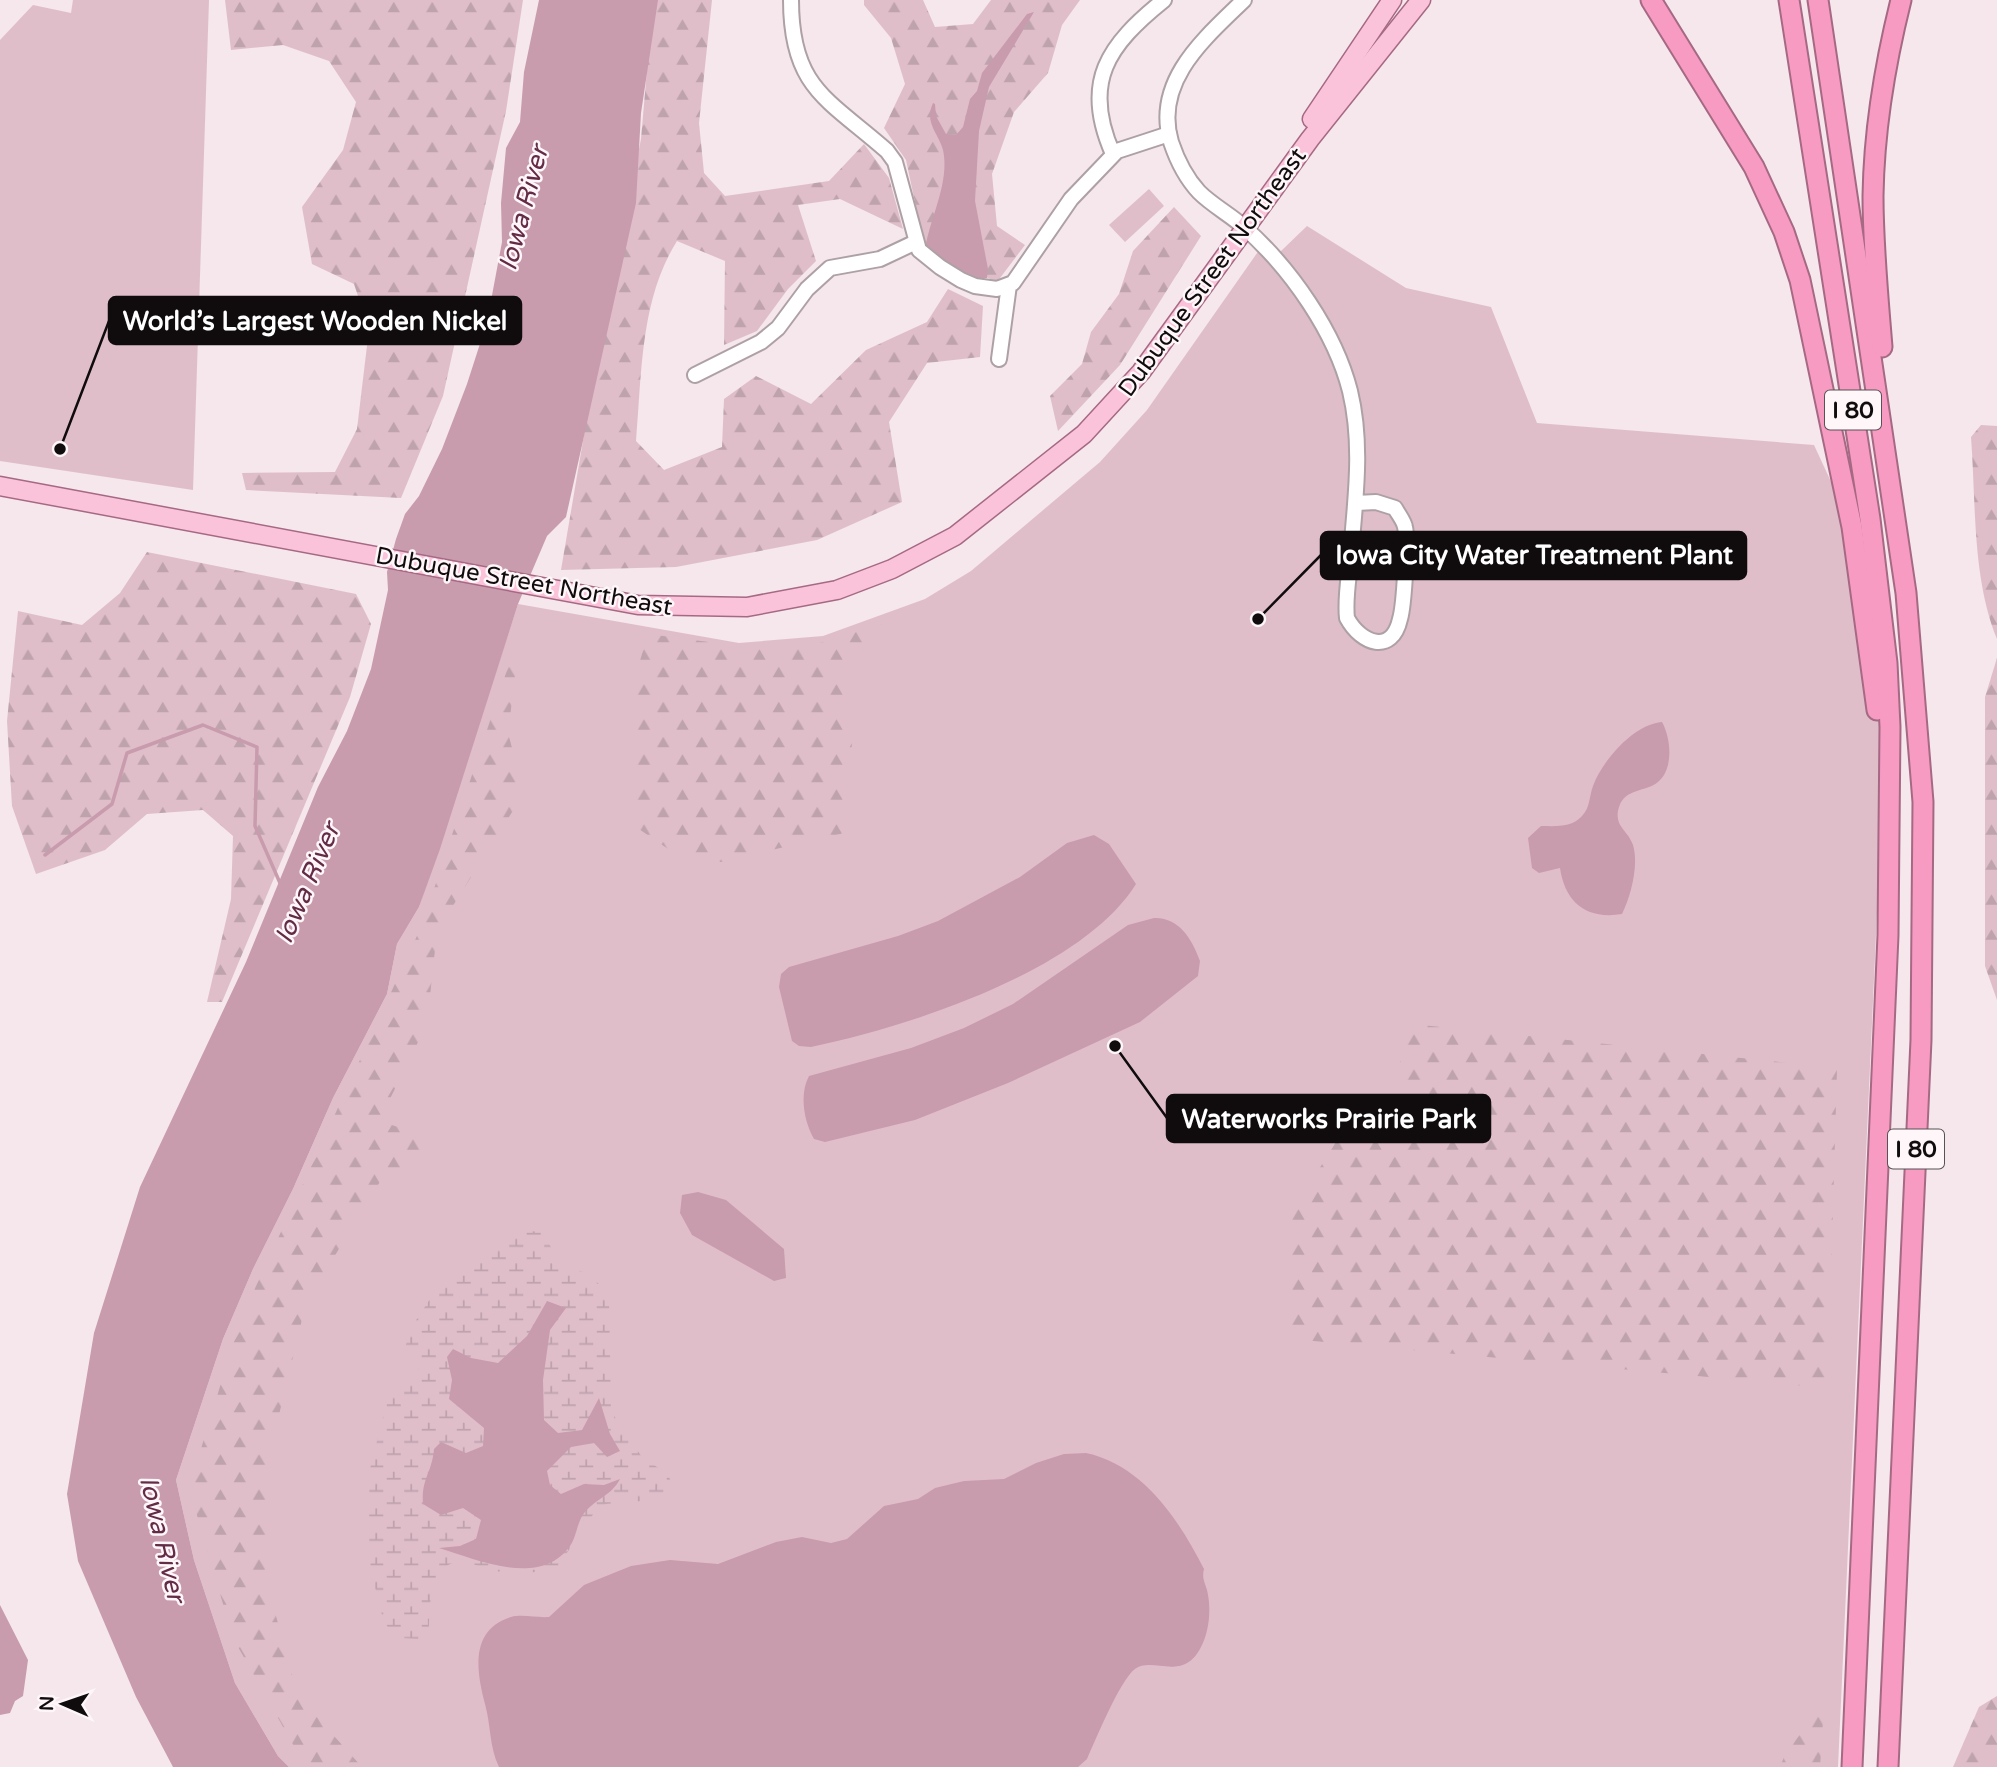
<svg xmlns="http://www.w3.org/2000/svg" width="1997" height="1767" font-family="'Varela Round',sans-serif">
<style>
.green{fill:#dfbeca}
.forest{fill:url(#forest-firs)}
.wetland{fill:url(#wetland-marsh)}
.water{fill:#c89cad}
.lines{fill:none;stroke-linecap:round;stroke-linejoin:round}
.stream{stroke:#c89cad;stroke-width:3.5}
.minor-casing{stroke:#aea1a6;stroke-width:18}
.major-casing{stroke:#a66983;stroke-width:21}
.highway-casing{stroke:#a66983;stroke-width:23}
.minor{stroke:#fff;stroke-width:14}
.major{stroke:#fac3da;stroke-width:18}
.highway{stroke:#f79bc2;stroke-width:19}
.labels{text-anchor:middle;stroke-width:5;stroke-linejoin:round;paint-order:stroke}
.shield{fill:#fef6f9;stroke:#575254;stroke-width:2}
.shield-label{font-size:23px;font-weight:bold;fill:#100c0d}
.street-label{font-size:24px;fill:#100c0d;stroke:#fef6f9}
.water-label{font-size:26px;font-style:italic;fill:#632b45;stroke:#fef6f9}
.leader{fill:none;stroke:#100c0d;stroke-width:2.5}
.callout-dot{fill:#100c0d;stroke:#fef6f9;stroke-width:2.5}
.callout{fill:#100c0d;stroke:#100c0d;stroke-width:2.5}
.callout-label{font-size:26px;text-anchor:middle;font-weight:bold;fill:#fff}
</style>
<defs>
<pattern id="forest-firs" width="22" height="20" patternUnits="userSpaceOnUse" patternTransform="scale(1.75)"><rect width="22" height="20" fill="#dfbeca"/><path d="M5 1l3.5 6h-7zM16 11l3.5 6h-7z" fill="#bea2ac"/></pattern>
<pattern id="wetland-marsh" width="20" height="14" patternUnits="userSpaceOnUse" patternTransform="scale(1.75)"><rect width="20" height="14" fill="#dfbeca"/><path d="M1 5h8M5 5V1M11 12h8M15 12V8" fill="none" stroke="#bea2ac"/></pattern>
</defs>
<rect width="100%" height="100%" fill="#f5e7ec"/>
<g class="green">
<path d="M 73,0 L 209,0 L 193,490 L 0,461 L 0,40 L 33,5 L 71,13 Z"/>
<path d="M 1149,189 L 1164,206 L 1125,242 L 1109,225 Z"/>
<path d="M 1307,226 L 1406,288 L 1491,307 L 1537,423 L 1814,445 L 1852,527 L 1884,760 L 1838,1767 L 289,1767 L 278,1756 L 235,1683 L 194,1560 L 176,1480 L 223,1339 L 253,1269 L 293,1189 L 333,1098 L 387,994 L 397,944 L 419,907 L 518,604 L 739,643 L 823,636 L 925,599 L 971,571 L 1100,462 L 1147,410 L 1262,246 L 1270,255 L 1280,252 Z"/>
</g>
<g class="forest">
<path d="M 225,0 L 523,0 L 506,111 L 443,396 L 401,498 L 246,490 L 242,473 L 335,472 L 357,429 L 369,329 L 354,284 L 312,264 L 302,207 L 343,150 L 356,102 L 329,61 L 283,45 L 231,50 Z"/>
<path d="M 653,0 L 712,0 L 699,123 L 704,173 L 725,196 L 829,181 L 864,144 L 889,178 L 903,229 L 840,199 L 798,205 L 816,261 L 788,289 L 757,331 L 724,345 L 725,261 L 677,241 C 640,300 642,373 636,441 L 664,470 L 722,447 L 724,399 L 756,376 L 811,404 L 866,350 L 927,322 L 948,289 L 983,306 L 980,357 L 927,363 L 889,422 L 902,502 L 817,540 L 676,567 L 561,570 L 593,382 L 641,139 Z"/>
<path d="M 864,0 L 923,0 L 935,27 L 973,24 L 991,0 L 1080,0 L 1062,25 L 1048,73 L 1014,112 L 992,174 L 997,226 L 1025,245 L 997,282 L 925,249 L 906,160 L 884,128 L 905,84 L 891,38 L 864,5 Z"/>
<path d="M 1174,207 L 1201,236 L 1120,365 L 1058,431 L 1050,396 L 1082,364 L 1091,332 L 1119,294 L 1133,251 Z"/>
<path d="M 1981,425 L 1997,426 L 1997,639 C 1972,578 1976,503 1971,437 Z"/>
<path d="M 147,552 L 356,594 L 371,624 L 350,697 L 222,1002 L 207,1002 L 231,899 L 233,836 L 203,810 L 147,814 L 105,850 L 36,874 L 12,806 L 7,721 L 18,611 L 82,625 L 120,593 Z"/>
<path d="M 897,620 L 893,630 L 847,673 L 852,743 L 844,833 L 721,862 L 674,853 L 636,827 L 633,684 L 648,634 L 739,646 L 819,643 Z"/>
<path d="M 521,628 L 508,733 L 524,793 L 437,931 L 427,1024 L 379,1121 L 442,1141 L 381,1180 L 306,1303 L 270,1452 L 265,1576 L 298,1696 L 362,1767 L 311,1767 L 300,1757 L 233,1638 L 189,1488 L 240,1321 L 422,925 Z"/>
<path d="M 1997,658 L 1997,1000 L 1985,966 L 1985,697 Z"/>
<path d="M 1402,1023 L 1837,1068 L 1828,1388 L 1292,1339 L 1291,1214 L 1344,1129 L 1398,1117 Z"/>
<path d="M 1997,1696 L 1997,1767 L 1953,1767 L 1979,1707 Z"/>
<path d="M 1824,1705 L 1820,1767 L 1780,1767 L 1786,1752 Z"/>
</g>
<path class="wetland" d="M 529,1231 L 543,1232 L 556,1257 L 568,1268 L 584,1272 L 599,1284 L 609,1301 L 611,1400 L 616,1421 L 642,1457 L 669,1475 L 672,1491 L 665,1499 L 606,1504 L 594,1513 L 556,1569 C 535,1573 511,1575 491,1570 C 480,1568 471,1561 460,1562 C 429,1563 430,1607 429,1628 L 418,1639 L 399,1638 L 384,1623 L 371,1571 L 368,1522 L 370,1469 L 389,1393 L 395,1384 L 416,1376 L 419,1367 L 404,1351 L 411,1328 L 430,1299 L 514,1237 Z"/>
<g class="water">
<path d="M 539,0 L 658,0 L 641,113 L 636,203 L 566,517 L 547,536 L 518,604 L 440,849 L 419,907 L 397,944 L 387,994 L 333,1098 L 293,1189 L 253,1269 L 223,1339 L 176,1480 L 194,1560 L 235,1683 L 278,1756 L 289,1767 L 173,1767 L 136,1697 L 78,1561 L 67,1494 L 94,1333 L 140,1187 L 246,962 L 318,787 L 347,731 L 371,669 L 388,590 L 387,572 L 396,539 L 405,514 L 419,496 L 442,449 L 467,384 L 487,322 L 502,242 L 501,203 L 506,148 L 520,122 L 524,72 Z"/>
<path d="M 1034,12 L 989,87 L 979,131 L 975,201 L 988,269 L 987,278 L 970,279 L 925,249 C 930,218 950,182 943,150 C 938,132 924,123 933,103 L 935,104 L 936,116 L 946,134 L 956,135 L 963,127 L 970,99 L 977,91 L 982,73 L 1027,14 Z"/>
<path d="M 1662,722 C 1671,738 1674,769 1658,782 C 1646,792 1625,788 1619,807 C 1613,826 1628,830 1633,845 C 1639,865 1631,896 1622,914 C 1586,920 1565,902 1560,868 L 1539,873 L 1532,868 L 1528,838 L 1541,826 C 1555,826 1571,828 1582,816 C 1590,808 1589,797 1593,786 C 1602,761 1634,724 1662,722 Z"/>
<path d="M 1094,835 L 1109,844 L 1136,884 C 1082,971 908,1027 811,1047 L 799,1046 L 792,1041 L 779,987 L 781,974 L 789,967 L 898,936 L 938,921 L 1020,877 L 1067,843 Z"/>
<path d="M 1154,918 C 1179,917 1192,939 1200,961 L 1198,976 L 1140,1022 L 1008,1083 L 915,1120 L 825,1142 L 814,1139 C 804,1122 799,1094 809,1076 L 911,1048 L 964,1028 L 1013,1004 L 1128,925 Z"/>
<path d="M 698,1192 L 726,1200 L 784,1249 L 786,1278 L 774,1281 L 692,1235 L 680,1213 L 682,1195 Z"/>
<path d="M 547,1301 L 566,1308 L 550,1330 L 543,1380 L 544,1420 L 558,1433 L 582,1430 L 599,1398 L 610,1434 L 620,1451 L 607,1457 L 594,1443 L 571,1447 L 547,1471 L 550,1485 L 561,1494 L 584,1484 L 604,1485 L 620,1479 C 612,1495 596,1499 585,1512 C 577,1521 577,1536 570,1546 C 540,1588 478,1560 439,1548 L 460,1546 L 476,1539 L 481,1520 L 463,1508 L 441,1515 L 423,1504 C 421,1479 432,1473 434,1449 L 441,1442 L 466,1453 L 483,1446 L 484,1428 L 449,1399 L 452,1380 L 447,1357 L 453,1349 L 471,1358 L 498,1363 L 527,1336 Z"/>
<path d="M 1086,1453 C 1143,1465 1179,1520 1204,1569 C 1201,1580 1207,1585 1208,1595 C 1211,1611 1209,1632 1201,1647 C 1183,1683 1153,1656 1135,1669 C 1120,1680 1096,1739 1087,1759 L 1078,1767 L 499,1767 C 489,1746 491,1725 485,1704 C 476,1670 470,1630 511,1617 C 523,1614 537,1618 549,1617 L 584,1585 L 631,1566 L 670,1560 L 718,1564 L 776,1542 L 802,1537 L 831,1543 L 847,1539 L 884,1506 L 918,1499 L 935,1488 L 964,1481 L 1004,1479 L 1036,1463 L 1064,1454 Z"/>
<path d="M 0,1605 L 28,1660 L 23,1696 L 15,1701 L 10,1713 L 0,1715 Z"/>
</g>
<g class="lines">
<path class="stream" d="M 45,855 L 112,804 L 127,753 L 203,725 L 257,747 L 255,826 L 280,883"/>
<defs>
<g id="minor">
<path d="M 791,0 C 791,88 828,99 887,151 L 895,162 L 919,250 L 940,267 L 961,280 L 975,286 L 997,289 L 1013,283 L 1071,199 L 1117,151 L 1169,134"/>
<path d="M 1244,0 C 1205,38 1153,81 1171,142 C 1177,160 1186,178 1199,192 C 1213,206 1231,215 1245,228 C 1291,269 1335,332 1350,391 C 1364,449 1354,507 1350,565 C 1348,583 1345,601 1347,618 C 1361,644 1392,655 1400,619 C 1404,606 1408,540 1405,527 C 1404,521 1398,514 1395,508 L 1376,502 L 1356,503"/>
<path d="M 1113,154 C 1081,82 1108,45 1164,0"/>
<path d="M 999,359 L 1009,285"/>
<path d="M 695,375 L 761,342 L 778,328 L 807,289 L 830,268 L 880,259 L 916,242"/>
</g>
<g id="major">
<path d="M 1312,119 L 1392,0"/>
<path d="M 0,486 L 638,605 L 747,607 L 837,590 L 892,569 L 955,536 L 1084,434 L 1141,372 L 1310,139 L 1421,0"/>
</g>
<g id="highway">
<path d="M 1651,0 L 1754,167 L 1784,232 L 1800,280 L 1852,527 L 1877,710"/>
<path d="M 1789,0 L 1870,519 L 1887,663 L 1890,727 L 1888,935 L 1852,1767"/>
<path d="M 1818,0 L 1906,593 L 1923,802 L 1921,1040 L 1888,1767"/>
<path d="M 1882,347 C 1878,297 1873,247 1873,196 C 1874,130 1885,64 1901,0"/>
</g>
</defs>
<use href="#minor" class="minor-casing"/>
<use href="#major" class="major-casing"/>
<use href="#highway" class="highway-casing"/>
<use href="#minor" class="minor"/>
<use href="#major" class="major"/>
<use href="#highway" class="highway"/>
</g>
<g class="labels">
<g class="shield">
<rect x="1825" y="390.5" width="56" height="39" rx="5"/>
<rect x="1888" y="1129.5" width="56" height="39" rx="5"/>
</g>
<g class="shield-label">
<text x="1853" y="418">I 80</text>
<text x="1916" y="1157">I 80</text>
</g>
<g class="street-label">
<text transform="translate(1212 272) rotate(-54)" y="8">Dubuque Street Northeast</text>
<text transform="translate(524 581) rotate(10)" y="8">Dubuque Street Northeast</text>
</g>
<g class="water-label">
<text transform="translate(523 208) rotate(-75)" y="9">Iowa River</text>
<text transform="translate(307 883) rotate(-67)" y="9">Iowa River</text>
<text transform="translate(163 1539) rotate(77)" y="9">Iowa River</text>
</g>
</g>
<path class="leader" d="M60 449L109 321M1258 619L1321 555M1115 1046L1167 1118"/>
<g class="callout-dot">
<circle cx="60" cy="449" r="7"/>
<circle cx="1258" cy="619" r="7"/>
<circle cx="1115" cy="1046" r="7"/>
</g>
<g class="callout">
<rect x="109" y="297" width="412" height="47" rx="7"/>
<rect x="1321" y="532" width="425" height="47" rx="7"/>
<rect x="1167" y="1095" width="323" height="47" rx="7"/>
</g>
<g class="callout-label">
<text x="315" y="330">World’s Largest Wooden Nickel</text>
<text x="1534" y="564">Iowa City Water Treatment Plant</text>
<text x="1329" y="1128">Waterworks Prairie Park</text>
</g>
<g transform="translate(63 1704) rotate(272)" stroke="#fef6f9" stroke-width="5" paint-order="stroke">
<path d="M0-5L12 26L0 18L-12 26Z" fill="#100c0d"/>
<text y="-10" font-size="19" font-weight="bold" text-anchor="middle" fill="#100c0d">N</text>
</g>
</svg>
